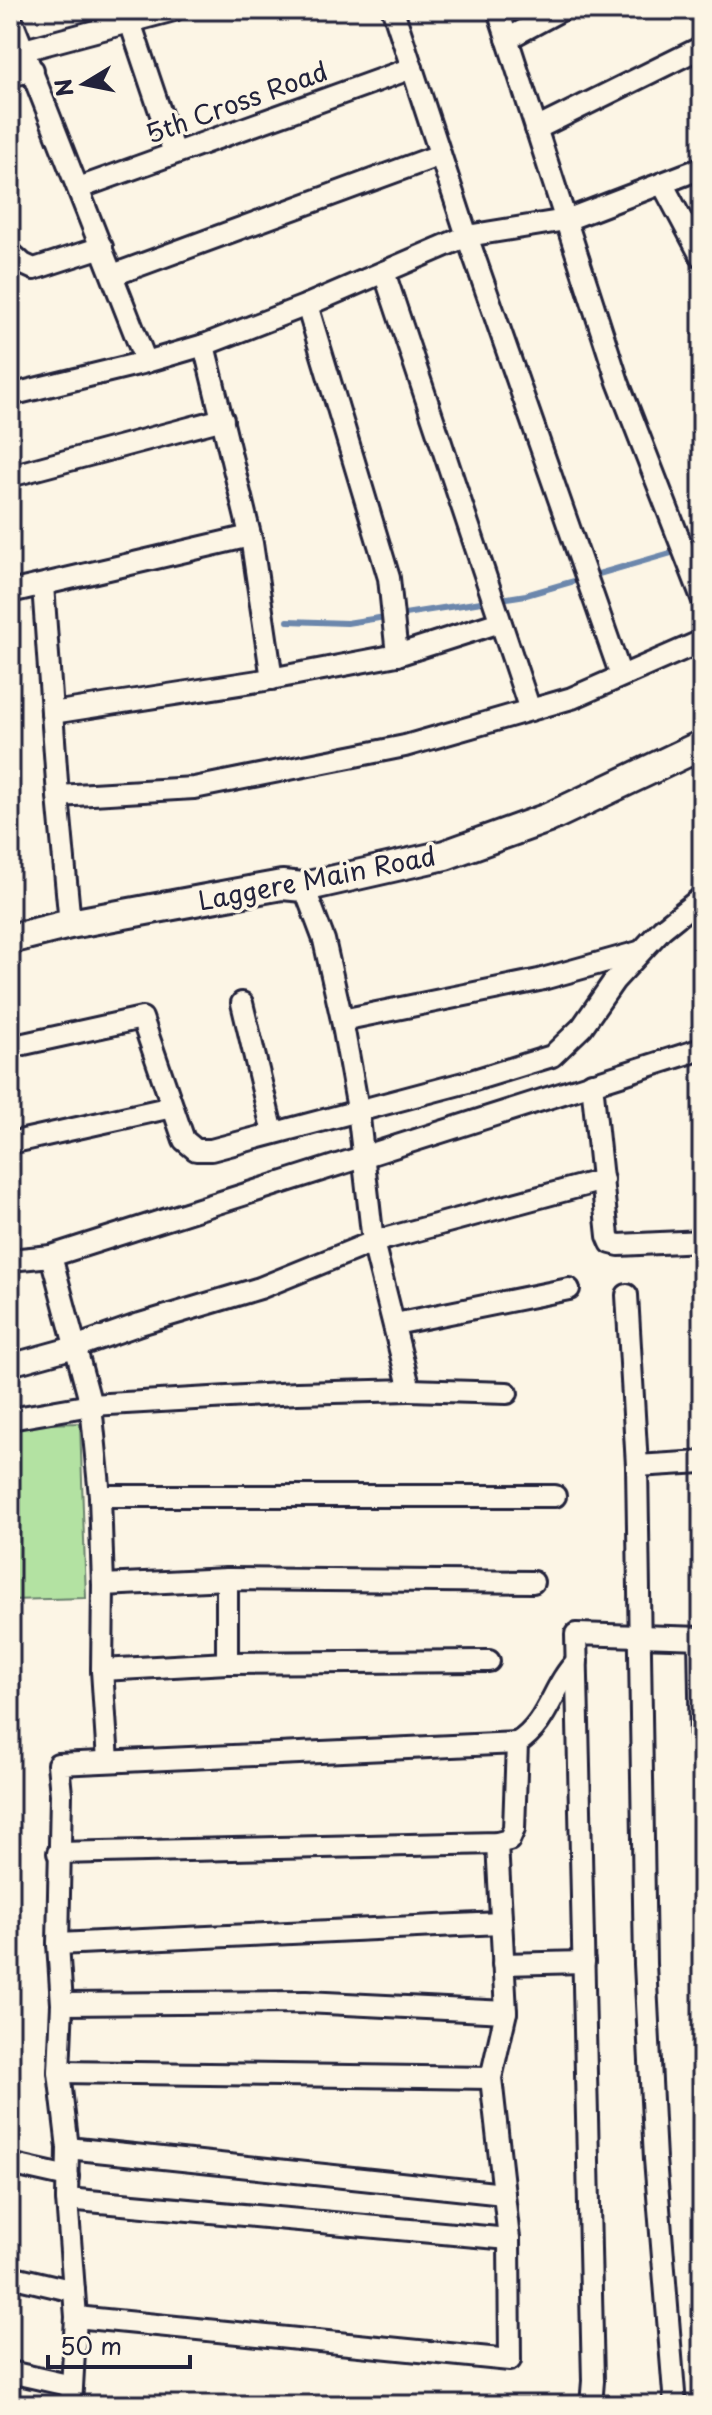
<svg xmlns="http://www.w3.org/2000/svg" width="712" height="2415" font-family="'Playpen Sans',sans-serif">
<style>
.green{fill:#b3e2a2;stroke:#6a826e;stroke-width:2}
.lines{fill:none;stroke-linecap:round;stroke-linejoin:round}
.stream{stroke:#6c87ac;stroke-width:6}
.street-casing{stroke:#22223b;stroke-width:26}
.secondary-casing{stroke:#22223b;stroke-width:34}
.street{stroke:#fcf5e5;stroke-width:20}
.secondary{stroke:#fcf5e5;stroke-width:28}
.labels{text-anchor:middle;stroke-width:7;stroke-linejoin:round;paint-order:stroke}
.street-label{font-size:26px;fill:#22223b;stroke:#fcf5e5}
</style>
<rect width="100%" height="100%" fill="#fcf5e5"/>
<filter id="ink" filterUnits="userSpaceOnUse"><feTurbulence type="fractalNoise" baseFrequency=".0125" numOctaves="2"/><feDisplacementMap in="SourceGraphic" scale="16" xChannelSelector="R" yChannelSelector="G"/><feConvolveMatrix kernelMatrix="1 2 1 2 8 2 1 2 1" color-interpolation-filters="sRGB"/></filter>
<g filter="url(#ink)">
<path class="green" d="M 80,1423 L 86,1598 L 10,1600 L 10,1425 Z"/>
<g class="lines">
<path class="stream" d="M 288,621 L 347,623 L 526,595 L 702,544"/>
<defs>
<g id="street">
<path d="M 393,10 L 467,236 L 621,676"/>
<path d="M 498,10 L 618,382 L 702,598"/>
<path d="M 10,16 L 146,362"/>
<path d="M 130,22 L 174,153"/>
<path d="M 507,39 L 561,10"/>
<path d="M 24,50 L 174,10"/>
<path d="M 10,76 L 33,70"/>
<path d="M 536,129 L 702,47"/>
<path d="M 662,183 L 702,258"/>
<path d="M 79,188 L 412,68"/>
<path d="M 10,252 L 23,264 L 34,269 L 102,247"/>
<path d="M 384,272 L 530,710"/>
<path d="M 113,275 L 440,155"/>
<path d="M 307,305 L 389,578 L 397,655"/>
<path d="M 204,345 L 252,543 L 272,679"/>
<path d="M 10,395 L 146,362 L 204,345 L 307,305 L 467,236 L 566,220 L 702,168"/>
<path d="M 10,476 L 223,419"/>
<path d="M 43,585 L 58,796 L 70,924"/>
<path d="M 10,592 L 250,536"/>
<path d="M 52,713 L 265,680 L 397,655 L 500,622"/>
<path d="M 58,796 L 194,788 L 405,746 L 572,698 L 702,641"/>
<path d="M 242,1003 L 273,1133"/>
<path d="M 342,1020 L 539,980 L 639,952"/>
<path d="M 10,1047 L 142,1018 L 184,1140 L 196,1150 L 211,1150 L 471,1081 L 552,1056 L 582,1027 L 614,981 L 662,929 L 702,897"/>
<path d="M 592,1083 L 608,1236 L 611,1243 L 619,1245 L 702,1241"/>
<path d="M 10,1143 L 172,1107"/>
<path d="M 51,1256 L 91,1405 L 100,1496 L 103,1585 L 102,1670 L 108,1761"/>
<path d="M 10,1260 L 51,1256 L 702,1049"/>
<path d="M 627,1295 L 637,1466 L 645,1964 L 655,2159 L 675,2405"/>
<path d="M 395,1324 L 569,1289"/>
<path d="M 10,1365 L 75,1347 L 140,1324 L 260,1288 L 373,1242 L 603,1180"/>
<path d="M 410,1390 L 507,1393"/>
<path d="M 10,1419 L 91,1405 L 297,1393 L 410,1390 L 373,1242 L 358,1109 L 342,1020 L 324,940 L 304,887"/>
<path d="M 637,1466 L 702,1462"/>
<path d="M 100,1496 L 555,1496"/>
<path d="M 227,1579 L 227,1663"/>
<path d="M 103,1585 L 227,1579 L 533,1582"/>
<path d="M 699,1638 L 701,1749"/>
<path d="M 102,1670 L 227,1663 L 489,1661"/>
<path d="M 58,1853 L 497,1843 L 509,1840 L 514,1829 L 517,1743 C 549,1723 552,1686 577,1661"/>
<path d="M 58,1944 L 500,1923"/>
<path d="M 503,1964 L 584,1962"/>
<path d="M 62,2004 L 306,2002 L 506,2012"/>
<path d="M 59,2072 L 491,2078"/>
<path d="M 68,2148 L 504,2194"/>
<path d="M 10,2164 L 68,2177"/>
<path d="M 67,2199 L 509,2239"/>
<path d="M 10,2276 L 74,2291"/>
<path d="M 76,2317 L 510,2360 L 509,2239 L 491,2078 L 506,2012 L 497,1843"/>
<path d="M 10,2372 L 72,2386"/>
<path d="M 71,2405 L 76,2317 L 67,2199 L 68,2148 L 59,2072 L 62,2004 L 58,1944 L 61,1794 L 58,1764 L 517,1743"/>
<path d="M 591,2405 L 593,2381 L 576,1634 L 702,1638"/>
</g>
<path id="secondary" d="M 10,939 L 70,924 L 282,885 L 304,887 L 445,855 L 548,818 L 702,745"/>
</defs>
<use href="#street" class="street-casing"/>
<use href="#secondary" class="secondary-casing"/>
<use href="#street" class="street"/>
<use href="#secondary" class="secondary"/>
</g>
</g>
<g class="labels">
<g class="street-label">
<text transform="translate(237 103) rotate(-20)" y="9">5th Cross Road</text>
<text transform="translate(317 879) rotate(-11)" y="9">Laggere Main Road</text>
</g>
</g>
<rect width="712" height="2415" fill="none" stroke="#fcf5e5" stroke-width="40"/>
<rect x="20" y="20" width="672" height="2375" fill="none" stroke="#22223b" stroke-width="3" filter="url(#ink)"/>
<g transform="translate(84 84) rotate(260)" stroke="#fcf5e5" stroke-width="6" paint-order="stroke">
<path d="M0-6L14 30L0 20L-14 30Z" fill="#22223b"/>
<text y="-12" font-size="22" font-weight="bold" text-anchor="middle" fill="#22223b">N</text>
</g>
<path d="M48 2355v12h142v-12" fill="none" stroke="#22223b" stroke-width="4"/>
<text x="60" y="2355" font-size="24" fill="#22223b" stroke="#fcf5e5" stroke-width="6" paint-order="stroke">50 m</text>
</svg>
